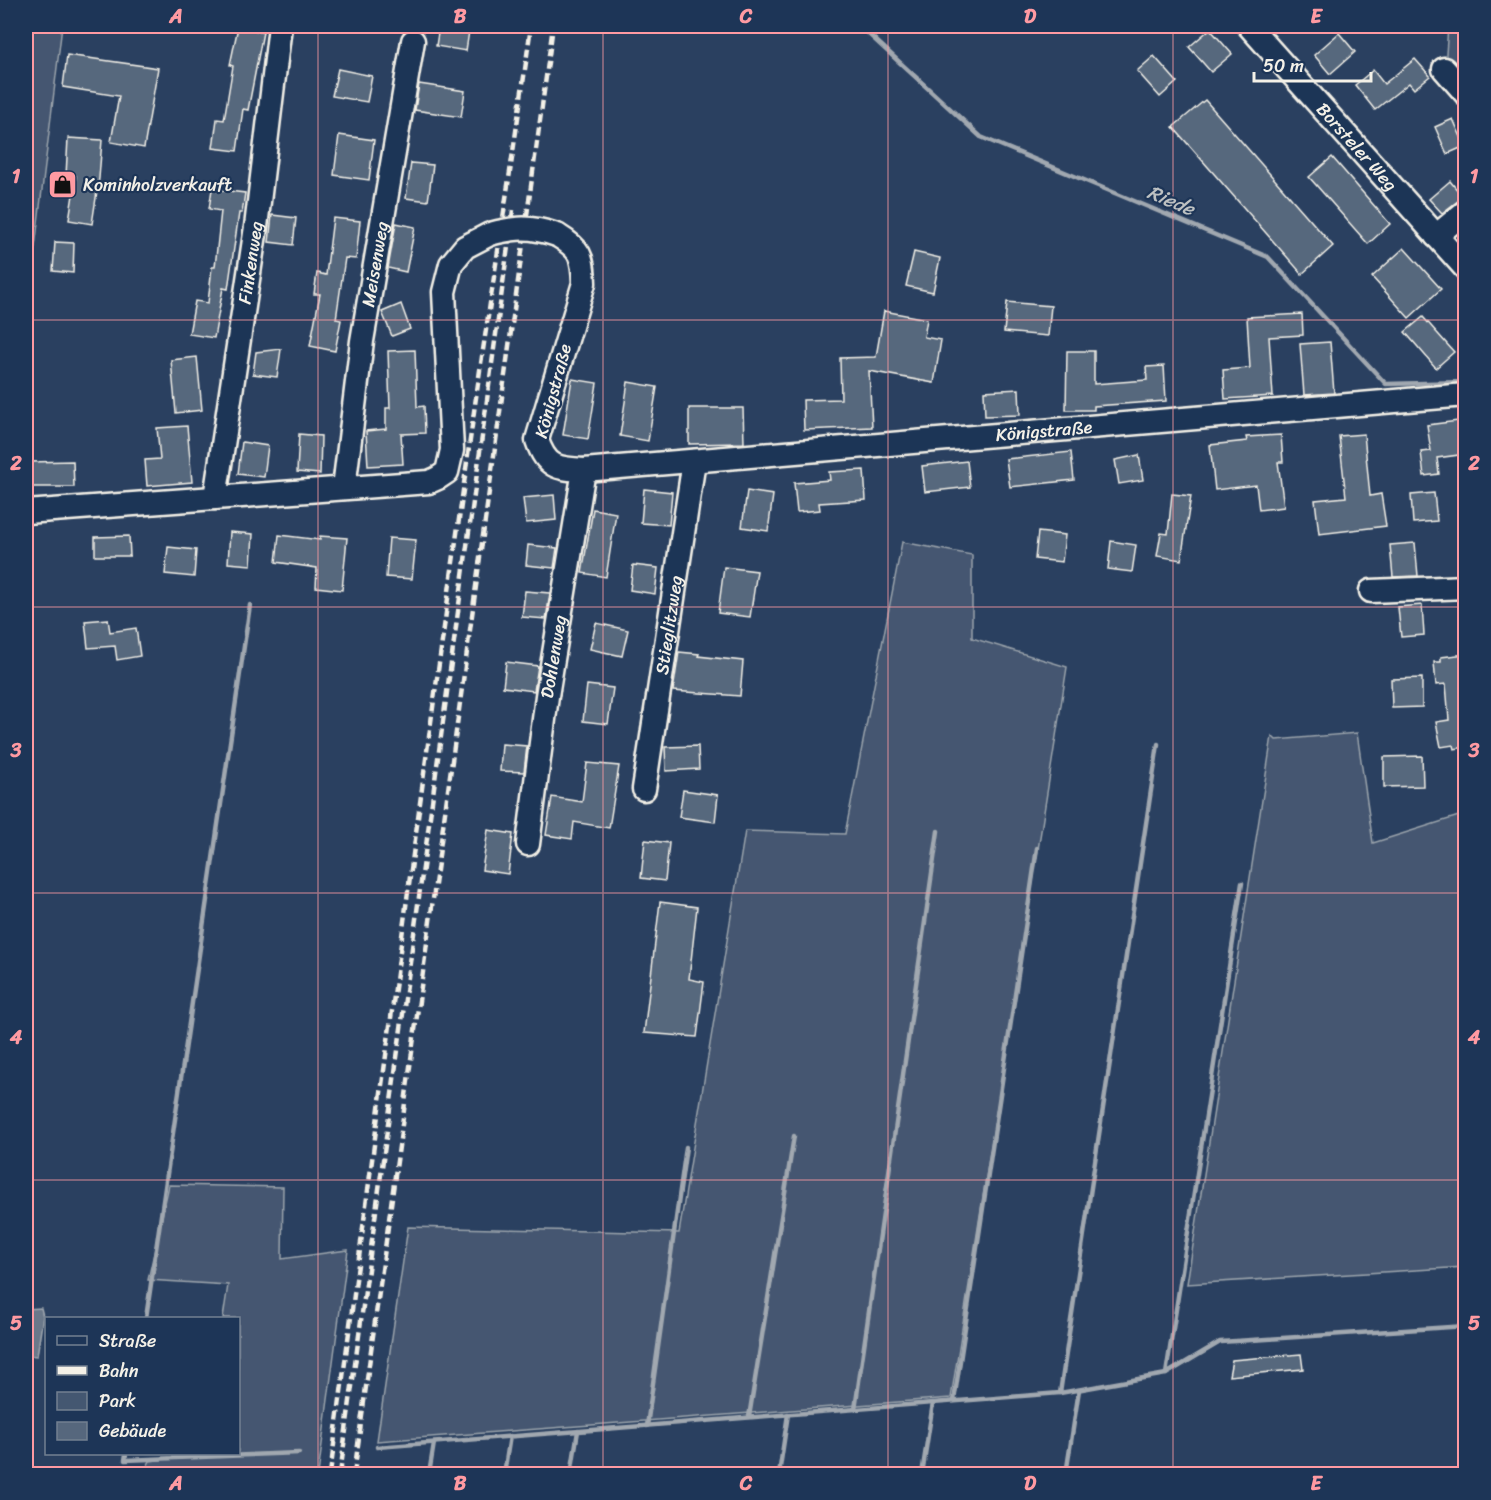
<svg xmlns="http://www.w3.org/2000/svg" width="1491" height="1500" font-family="Sriracha,sans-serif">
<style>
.green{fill:#445771;stroke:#9ca4ac;stroke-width:1.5}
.water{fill:#6a788a;stroke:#a1a8b0;stroke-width:1.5}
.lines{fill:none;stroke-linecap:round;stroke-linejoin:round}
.stream{stroke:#a1a8b0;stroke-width:4.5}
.building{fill:#56677d;stroke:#f4f1e8;stroke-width:1.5}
.minor-casing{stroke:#f4f1e8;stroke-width:27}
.minor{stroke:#1d3557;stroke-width:22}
.rail{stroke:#f4f1e8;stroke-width:4.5;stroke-dasharray:9 4.5;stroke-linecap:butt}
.minor-bridge-casing{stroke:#f4f1e8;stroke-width:27;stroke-linecap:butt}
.minor-bridge{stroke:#1d3557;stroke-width:22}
.grid{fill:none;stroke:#ff9aa2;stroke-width:1.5;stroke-opacity:0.55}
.labels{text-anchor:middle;stroke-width:4.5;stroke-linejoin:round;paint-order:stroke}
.street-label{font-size:18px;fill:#f4f1e8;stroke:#1d3557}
.poi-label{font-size:18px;fill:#f4f1e8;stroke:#1d3557;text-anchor:start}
.water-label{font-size:20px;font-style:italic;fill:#bdc1c2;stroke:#1d3557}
.neatline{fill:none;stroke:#ff9aa2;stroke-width:2}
.grid-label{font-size:20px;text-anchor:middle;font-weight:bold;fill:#ff9aa2}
</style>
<rect width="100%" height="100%" fill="#2a4060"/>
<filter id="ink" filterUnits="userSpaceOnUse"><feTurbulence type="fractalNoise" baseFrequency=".0167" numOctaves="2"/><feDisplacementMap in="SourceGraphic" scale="12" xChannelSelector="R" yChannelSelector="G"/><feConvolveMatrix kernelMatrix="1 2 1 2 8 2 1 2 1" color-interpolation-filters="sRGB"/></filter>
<g filter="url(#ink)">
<g class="green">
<path d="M 26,26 L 62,26 L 28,305 L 26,305 Z"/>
<path d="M 1448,26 L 1465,26 L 1465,91 L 1445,68 Z"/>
<path d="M 902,542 L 972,555 L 972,638 L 1067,667 L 951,1398 L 377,1441 L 408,1227 L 679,1233 L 745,831 L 845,834 Z"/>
<path d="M 1357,733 L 1373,843 L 1465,814 L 1465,1267 L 1187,1284 L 1272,736 L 1276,740 Z"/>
<path d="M 169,1185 L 283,1187 L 282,1259 L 348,1250 L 318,1474 L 143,1474 L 150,1461 L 202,1454 L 238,1454 L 238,1318 L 223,1318 L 228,1285 L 148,1280 Z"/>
</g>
<path class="water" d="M 41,1308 L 43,1316 L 37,1356 L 26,1355 L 26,1309 Z"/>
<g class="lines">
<g class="stream">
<path d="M 860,26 L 981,137 L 1268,257 L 1386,384 L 1466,382"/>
<path d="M 146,1318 L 250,605"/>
<path d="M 1166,1374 L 1242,883"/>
<path d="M 1060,1393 L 1158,744"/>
<path d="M 954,1401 L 1037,848"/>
<path d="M 855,1409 L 938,831"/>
<path d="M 749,1417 L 794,1136"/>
<path d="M 647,1426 L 686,1147"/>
<path d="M 377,1447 L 1060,1393 L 1166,1374 L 1220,1342 L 1466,1326"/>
<path d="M 126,1454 L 125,1460 L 299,1453"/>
<path d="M 429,1474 L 434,1443"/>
<path d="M 504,1474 L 510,1436"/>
<path d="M 571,1474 L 578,1431"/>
<path d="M 779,1474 L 788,1414"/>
<path d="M 922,1474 L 933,1403"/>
<path d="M 1066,1474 L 1079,1390"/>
</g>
</g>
<g class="building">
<path d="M 238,27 L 263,32 L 248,110 L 243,109 L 237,151 L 213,148 L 217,119 L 224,120 L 233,66 L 230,65 Z"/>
<path d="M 439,27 L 469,31 L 466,51 L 436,46 Z"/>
<path d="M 1210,29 L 1232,54 L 1211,72 L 1189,47 Z"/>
<path d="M 1339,33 L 1355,52 L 1330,74 L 1314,55 Z"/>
<path d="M 67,55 L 158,68 L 144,148 L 111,142 L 119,96 L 63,87 Z"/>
<path d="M 1154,56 L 1177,82 L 1160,97 L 1137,71 Z"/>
<path d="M 1415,59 L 1430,76 L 1414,89 L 1409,83 L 1375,110 L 1355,85 L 1373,70 L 1384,84 Z"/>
<path d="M 338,69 L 372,76 L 367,102 L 332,96 Z"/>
<path d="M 419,84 L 465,91 L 461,117 L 415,110 Z"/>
<path d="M 1205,100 L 1333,246 L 1302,274 L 1173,127 Z"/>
<path d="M 1453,119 L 1465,146 L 1447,154 L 1435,127 Z"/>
<path d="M 339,135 L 374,140 L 369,180 L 334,175 Z"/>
<path d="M 68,138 L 102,140 L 99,178 L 92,224 L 69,220 L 76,176 L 66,176 Z"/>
<path d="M 1332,157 L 1390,224 L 1368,244 L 1309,177 Z"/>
<path d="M 411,163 L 433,165 L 428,201 L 406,198 Z"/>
<path d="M 1450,181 L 1463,197 L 1442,213 L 1429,199 Z"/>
<path d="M 212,189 L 245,193 L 242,213 L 239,213 L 228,289 L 223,288 L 214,338 L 189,334 L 195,301 L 208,303 L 212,267 L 215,267 L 221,211 L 209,209 Z"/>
<path d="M 272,215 L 296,218 L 293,245 L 269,242 Z"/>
<path d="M 333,218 L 360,221 L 356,259 L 345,258 L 336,319 L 341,320 L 335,351 L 310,346 L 320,294 L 314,294 L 317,273 L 326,275 Z"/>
<path d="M 396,223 L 415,227 L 406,272 L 388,268 Z"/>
<path d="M 55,242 L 74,243 L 73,273 L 53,271 Z"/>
<path d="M 1404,248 L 1441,289 L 1409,318 L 1372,277 Z"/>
<path d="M 914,252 L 940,258 L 933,292 L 906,286 Z"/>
<path d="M 1007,302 L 1051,306 L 1048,336 L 1004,332 Z"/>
<path d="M 401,304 L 410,329 L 392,336 L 382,312 Z"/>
<path d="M 884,311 L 927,319 L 924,337 L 941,340 L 934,383 L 869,371 L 872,427 L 804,430 L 803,400 L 841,399 L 840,358 L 876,357 Z"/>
<path d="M 1302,314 L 1303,335 L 1269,337 L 1273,396 L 1225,399 L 1223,370 L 1250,368 L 1247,317 Z"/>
<path d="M 1423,317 L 1454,352 L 1436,368 L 1405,332 Z"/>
<path d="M 1330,342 L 1334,393 L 1304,395 L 1300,344 Z"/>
<path d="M 281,349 L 277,377 L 253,374 L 256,352 Z"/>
<path d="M 415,350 L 417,407 L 424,406 L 425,433 L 401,434 L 403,464 L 368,466 L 366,431 L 386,429 L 386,408 L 390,408 L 388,351 Z"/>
<path d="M 1067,351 L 1094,351 L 1094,384 L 1147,380 L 1146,367 L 1164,366 L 1166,401 L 1094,406 L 1094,410 L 1066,410 Z"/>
<path d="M 197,357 L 202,410 L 176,413 L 171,360 Z"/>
<path d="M 572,379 L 597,383 L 588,439 L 563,435 Z"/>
<path d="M 628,382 L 657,387 L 648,441 L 620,436 Z"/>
<path d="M 1019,389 L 1020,415 L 985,416 L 984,391 Z"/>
<path d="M 689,408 L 743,408 L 744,443 L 689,444 Z"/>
<path d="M 1466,420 L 1466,454 L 1437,458 L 1439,474 L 1424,476 L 1421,452 L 1431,451 L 1427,425 Z"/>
<path d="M 187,426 L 192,482 L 147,486 L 145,460 L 160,459 L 157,428 Z"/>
<path d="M 299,434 L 321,436 L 320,474 L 297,472 Z"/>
<path d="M 1364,434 L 1370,496 L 1381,494 L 1386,526 L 1319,534 L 1315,500 L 1346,497 L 1339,436 Z"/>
<path d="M 1281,435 L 1283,462 L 1278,462 L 1284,507 L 1259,510 L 1256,485 L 1215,490 L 1210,445 L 1247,441 L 1246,437 Z"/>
<path d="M 242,442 L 268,446 L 264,477 L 238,474 Z"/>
<path d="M 1071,452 L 1074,480 L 1010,487 L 1006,459 Z"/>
<path d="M 1139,455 L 1143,480 L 1119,484 L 1115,460 Z"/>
<path d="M 73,461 L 74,487 L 30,487 L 30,462 Z"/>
<path d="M 967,461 L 970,487 L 925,492 L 922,466 Z"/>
<path d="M 864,470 L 866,500 L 819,503 L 820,510 L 797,512 L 794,483 L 830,480 L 829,472 Z"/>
<path d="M 644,489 L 672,492 L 669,525 L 641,523 Z"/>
<path d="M 747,491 L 773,495 L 768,531 L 742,527 Z"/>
<path d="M 1434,493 L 1437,521 L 1413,523 L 1411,495 Z"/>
<path d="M 1172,494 L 1191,496 L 1181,560 L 1157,556 L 1161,533 L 1168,534 Z"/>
<path d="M 554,495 L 556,520 L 526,523 L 523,498 Z"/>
<path d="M 593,509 L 616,513 L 606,577 L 582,573 Z"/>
<path d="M 230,532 L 253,534 L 251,565 L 228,563 Z"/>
<path d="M 1038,532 L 1065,535 L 1062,562 L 1035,559 Z"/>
<path d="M 279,535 L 320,540 L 320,536 L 347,538 L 342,590 L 316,587 L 317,568 L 276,562 Z"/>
<path d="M 129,536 L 130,556 L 95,556 L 95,537 Z"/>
<path d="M 389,538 L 416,540 L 412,579 L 386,577 Z"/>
<path d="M 1111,541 L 1136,545 L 1132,572 L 1108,569 Z"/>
<path d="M 1415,543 L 1418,576 L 1393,577 L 1390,545 Z"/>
<path d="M 528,545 L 557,548 L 554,568 L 526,565 Z"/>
<path d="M 168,547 L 196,550 L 194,577 L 165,574 Z"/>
<path d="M 633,565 L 658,568 L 655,594 L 630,590 Z"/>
<path d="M 724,567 L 757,571 L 750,617 L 718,613 Z"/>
<path d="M 525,591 L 550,593 L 546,619 L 522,617 Z"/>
<path d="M 1422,605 L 1424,635 L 1401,637 L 1398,607 Z"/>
<path d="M 108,619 L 110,632 L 136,628 L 140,656 L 117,660 L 115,646 L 88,648 L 85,621 Z"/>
<path d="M 596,623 L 628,630 L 622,656 L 590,649 Z"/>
<path d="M 679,652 L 699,654 L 698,656 L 743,661 L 740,696 L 673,691 Z"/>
<path d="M 1466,654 L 1466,747 L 1454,749 L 1453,745 L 1441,747 L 1436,722 L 1449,720 L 1446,684 L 1436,685 L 1434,662 L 1441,662 L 1441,657 Z"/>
<path d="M 506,662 L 538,666 L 534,691 L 503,687 Z"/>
<path d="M 1422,678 L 1422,707 L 1392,708 L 1391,679 Z"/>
<path d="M 587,685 L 613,688 L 608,724 L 583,721 Z"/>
<path d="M 502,744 L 527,746 L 524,772 L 500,771 Z"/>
<path d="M 698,746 L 699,769 L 666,771 L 665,747 Z"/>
<path d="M 1422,756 L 1423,786 L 1384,787 L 1384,757 Z"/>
<path d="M 587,763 L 619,766 L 609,828 L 574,822 L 572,839 L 546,835 L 552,797 L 582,802 Z"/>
<path d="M 683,790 L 718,795 L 715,822 L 679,817 Z"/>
<path d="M 488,830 L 513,834 L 508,874 L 482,870 Z"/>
<path d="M 645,840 L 669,843 L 665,881 L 641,878 Z"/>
<path d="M 660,902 L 697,907 L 689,979 L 704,982 L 697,1037 L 644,1033 Z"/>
<path d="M 1301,1354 L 1303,1369 L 1229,1376 L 1232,1360 Z"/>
</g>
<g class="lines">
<defs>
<g id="minor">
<path id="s1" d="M 1249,26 L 1466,269"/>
<path d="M 1444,69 L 1466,94"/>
<path id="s2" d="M 557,235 C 580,249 583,255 584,283 L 537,440 C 546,467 557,469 584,470 L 1466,395"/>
<path d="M 1436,236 L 1466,211"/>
<path id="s3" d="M 344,488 L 362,341 L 413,41"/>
<path id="s4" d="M 215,498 L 256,227 L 280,26"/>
<path d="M 26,512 L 429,482 L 438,478 L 447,472 L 452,450 L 444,292 L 451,264 L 465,247 L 490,234"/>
<path d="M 1371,591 L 1466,587"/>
<path id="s5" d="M 644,789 L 694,461"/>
<path id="s6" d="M 528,844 L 547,696 L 584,470"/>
</g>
</defs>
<use href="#minor" class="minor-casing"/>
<use href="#minor" class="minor"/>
<g class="rail">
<path d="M 330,1474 C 375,1139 419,804 466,469 C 486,321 511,174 531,26"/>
<path d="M 340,1474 L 513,210"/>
<path d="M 354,1474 L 553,26"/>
</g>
<defs>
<path id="minor-bridge" d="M 490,234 C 516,227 530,226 557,235"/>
</defs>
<use href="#minor-bridge" class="minor-bridge-casing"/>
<use href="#minor-bridge" class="minor-bridge"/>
</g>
</g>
<path class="grid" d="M 318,26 L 318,1474M 603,26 L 603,1474M 888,26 L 888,1474M 1173,26 L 1173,1474M 26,320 L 1466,320M 26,607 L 1466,607M 26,893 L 1466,893M 26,1180 L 1466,1180"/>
<defs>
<symbol id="shop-square" viewBox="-11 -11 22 22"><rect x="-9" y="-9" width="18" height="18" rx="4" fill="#ff9aa2" stroke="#1d3557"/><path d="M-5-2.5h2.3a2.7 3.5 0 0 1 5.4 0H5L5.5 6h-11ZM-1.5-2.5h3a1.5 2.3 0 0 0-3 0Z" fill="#111"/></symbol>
</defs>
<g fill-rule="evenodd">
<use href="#shop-square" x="46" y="168" width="33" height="33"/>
</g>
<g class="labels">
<g class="street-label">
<text dy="6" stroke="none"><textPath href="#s1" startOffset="162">Borsteler Weg</textPath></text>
<text dy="6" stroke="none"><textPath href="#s4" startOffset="238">Finkenweg</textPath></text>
<text dy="6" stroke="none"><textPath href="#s3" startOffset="226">Meisenweg</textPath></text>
<text transform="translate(553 391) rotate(-75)" y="6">Königstraße</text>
<text dy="6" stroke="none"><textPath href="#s2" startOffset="746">Königstraße</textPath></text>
<text dy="6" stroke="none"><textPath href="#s5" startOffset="166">Stieglitzweg</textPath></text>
<text dy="6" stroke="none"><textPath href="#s6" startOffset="189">Dohlenweg</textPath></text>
</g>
<g class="poi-label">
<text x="83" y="191">Kominholzverkauft</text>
</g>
<g class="water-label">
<text transform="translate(1171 200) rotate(23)" y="7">Riede</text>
</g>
</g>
<rect width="1491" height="1500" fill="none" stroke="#1d3557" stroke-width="66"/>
<rect x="45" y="1317" width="195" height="138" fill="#1d3557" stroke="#738091" stroke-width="1.5"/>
<rect x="57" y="1336" width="30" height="9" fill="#1d3557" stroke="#738091" stroke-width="1.5"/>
<text x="99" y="1347" font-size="18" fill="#f4f1e8">Straße</text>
<rect x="57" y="1366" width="30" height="9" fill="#f4f1e8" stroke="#738091" stroke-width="1.5"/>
<text x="99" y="1377" font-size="18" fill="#f4f1e8">Bahn</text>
<rect x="57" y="1392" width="30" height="18" fill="#445771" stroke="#738091" stroke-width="1.5"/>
<text x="99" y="1407" font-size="18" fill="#f4f1e8">Park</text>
<rect x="57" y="1422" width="30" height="18" fill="#56677d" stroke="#738091" stroke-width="1.5"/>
<text x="99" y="1437" font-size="18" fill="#f4f1e8">Gebäude</text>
<path d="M1254 72v9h117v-9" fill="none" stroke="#f4f1e8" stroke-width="3"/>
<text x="1263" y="72" font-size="18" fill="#f4f1e8" stroke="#1d3557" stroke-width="4.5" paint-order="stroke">50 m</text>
<rect x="33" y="33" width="1425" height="1434" class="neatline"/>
<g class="grid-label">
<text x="176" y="23">A</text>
<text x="460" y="23">B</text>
<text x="746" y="23">C</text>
<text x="1030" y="23">D</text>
<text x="1316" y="23">E</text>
<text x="16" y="183">1</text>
<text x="1474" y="183">1</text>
<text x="16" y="470">2</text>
<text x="1474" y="470">2</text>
<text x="16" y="757">3</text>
<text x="1474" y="757">3</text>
<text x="16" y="1044">4</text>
<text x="1474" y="1044">4</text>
<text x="16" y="1330">5</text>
<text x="1474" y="1330">5</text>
<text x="176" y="1490">A</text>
<text x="460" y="1490">B</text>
<text x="746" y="1490">C</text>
<text x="1030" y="1490">D</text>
<text x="1316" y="1490">E</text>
</g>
</svg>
